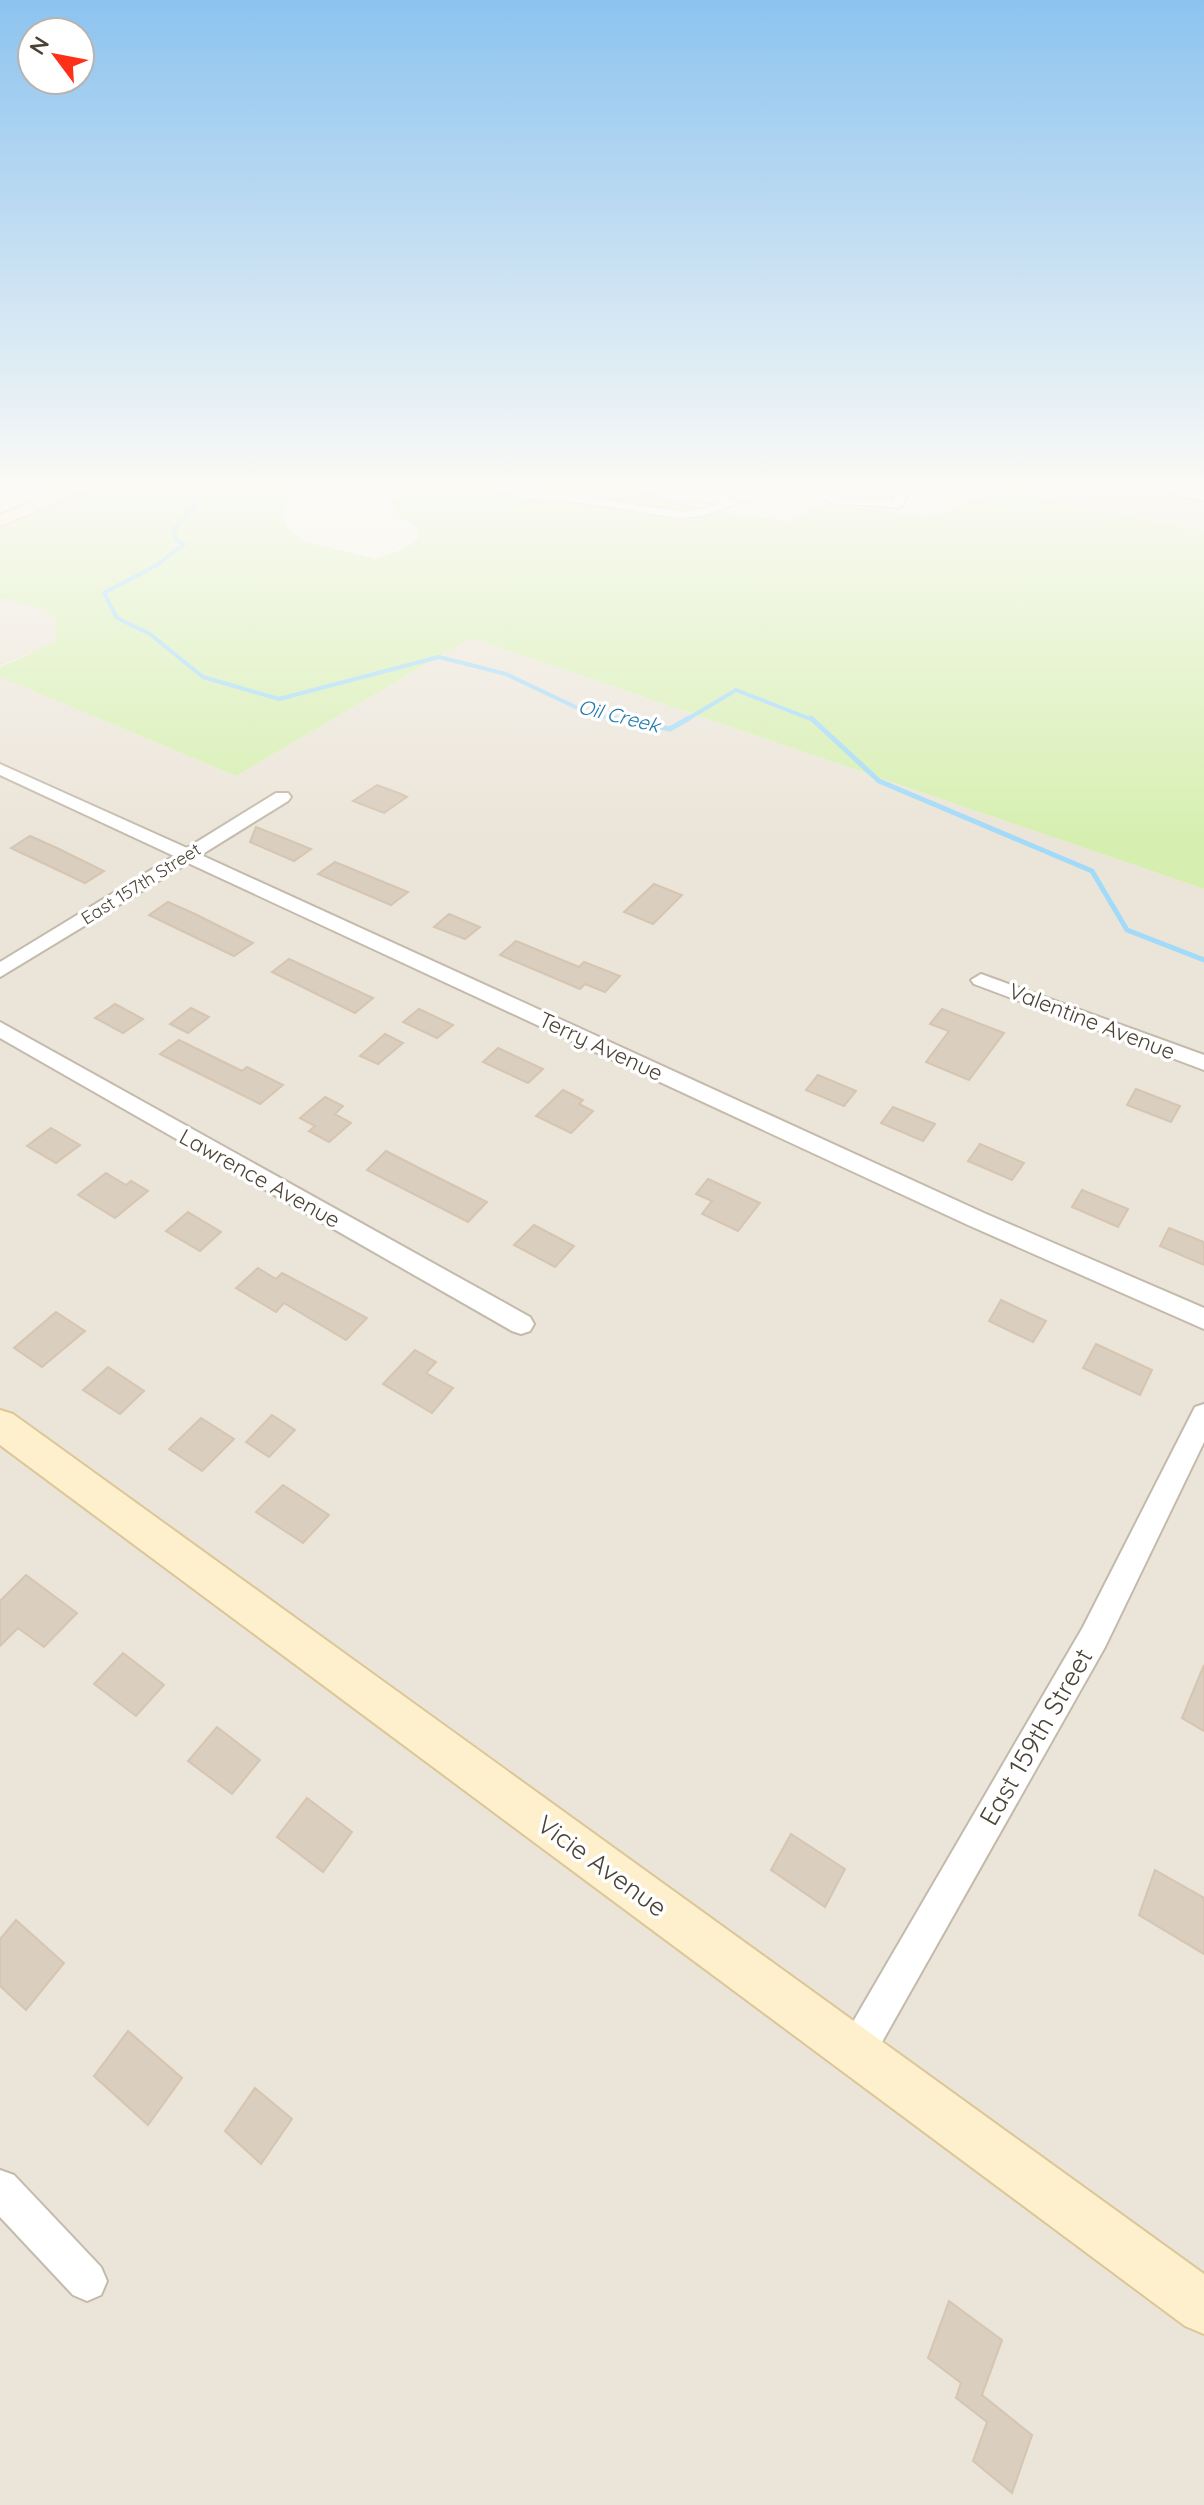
<svg xmlns="http://www.w3.org/2000/svg" width="1204" height="2505" font-family="Quicksand,sans-serif">
<style>
.residential{fill:#ebe4d8}
.green{fill:#d6efb0}
.lines{fill:none;stroke-linecap:round;stroke-linejoin:round}
.stream-far1{stroke:#a2daf9;stroke-width:4}
.stream{stroke:#a2daf9;stroke-width:5}
.building{fill:#dacebf;stroke:#d6c5b1;stroke-width:2}
.lane-casing{stroke:#c4baac;stroke-width:9}
.street-casing{stroke:#c4baac;stroke-width:4}
.secondary-casing{stroke:#dcc696;stroke-width:4}
.lane{stroke:#fff;stroke-width:7}
.street{fill:#fff;fill-rule:evenodd}
.secondary{fill:#fff0cd;fill-rule:evenodd}
.labels{text-anchor:middle;stroke-width:7;stroke-linejoin:round;paint-order:stroke}
.far-street-label{font-size:18px;fill:#4c4337;stroke:#fff}
.far-water-label{font-size:20px;font-style:italic;fill:#1f78ac;stroke:#fff}
.street-label{font-size:22px;fill:#4c4337;stroke:#fff}
.near-street-label{font-size:26px;fill:#4c4337;stroke:#fff}
</style>
<rect width="100%" height="100%" fill="#f7f3eb"/>
<g class="residential">
<path d="M 905,488 L 1204,488 L 1204,531 L 1006,491 L 993,504 Z"/>
<path d="M 0,598 L 42,609 L 56,619 L 56,642 L 0,666 Z"/>
<path d="M 471,638 L 1204,889 L 1204,2505 L 0,2505 L 0,677 L 236,776 Z"/>
</g>
<path class="green" d="M 97,488 L 294,488 L 282,513 L 287,527 L 304,541 L 375,559 L 404,549 L 418,538 L 416,527 L 397,514 L 392,503 L 413,488 L 649,488 L 645,494 L 731,514 L 791,521 L 814,507 L 828,505 L 920,515 L 942,514 L 971,500 L 993,504 L 1006,491 L 1204,531 L 1204,889 L 471,638 L 236,776 L 0,677 L 0,667 L 55,642 L 56,620 L 42,609 L 0,598 L 0,528 Z"/>
<g class="lines">
<g class="stream-far1">
<path d="M 196,488 L 200,501 L 174,529 L 176,540 L 184,544 L 157,565 L 104,593 L 117,618 L 150,634 L 203,677 L 279,699 L 439,657 L 506,674 L 588,713 L 622,720"/>
<path d="M 686,720 L 736,690 L 813,720"/>
</g>
<g class="stream">
<path d="M 612,718 L 670,729 L 689,718"/>
<path d="M 811,718 L 879,781 L 1092,871 L 1127,930 L 1204,960"/>
</g>
</g>
<g class="building">
<path d="M 377,785 L 401,794 L 407,797 L 384,813 L 353,801 Z"/>
<path d="M 256,827 L 311,849 L 294,861 L 250,842 Z"/>
<path d="M 30,836 L 57,848 L 104,871 L 85,883 L 11,848 Z"/>
<path d="M 335,862 L 408,892 L 391,905 L 318,874 Z"/>
<path d="M 654,884 L 682,895 L 653,924 L 624,912 Z"/>
<path d="M 168,902 L 195,914 L 253,943 L 234,956 L 149,915 Z"/>
<path d="M 449,914 L 480,927 L 465,939 L 434,927 Z"/>
<path d="M 516,941 L 579,967 L 584,962 L 620,976 L 605,992 L 585,984 L 580,989 L 500,955 Z"/>
<path d="M 289,959 L 373,998 L 355,1013 L 272,972 Z"/>
<path d="M 115,1004 L 143,1019 L 123,1033 L 95,1018 Z"/>
<path d="M 191,1008 L 209,1017 L 188,1033 L 170,1024 Z"/>
<path d="M 419,1009 L 453,1025 L 437,1038 L 403,1022 Z"/>
<path d="M 942,1009 L 1004,1033 L 969,1080 L 926,1062 L 949,1031 L 930,1024 Z"/>
<path d="M 385,1034 L 403,1043 L 378,1064 L 360,1056 Z"/>
<path d="M 179,1040 L 242,1071 L 247,1067 L 283,1085 L 260,1104 L 160,1054 Z"/>
<path d="M 498,1048 L 543,1069 L 528,1083 L 483,1062 Z"/>
<path d="M 818,1075 L 856,1091 L 844,1106 L 806,1090 Z"/>
<path d="M 1136,1089 L 1180,1106 L 1171,1122 L 1127,1105 Z"/>
<path d="M 563,1090 L 583,1100 L 579,1104 L 593,1111 L 571,1133 L 536,1116 Z"/>
<path d="M 325,1097 L 343,1106 L 335,1114 L 351,1123 L 329,1142 L 309,1131 L 315,1126 L 300,1118 Z"/>
<path d="M 893,1107 L 935,1124 L 923,1141 L 881,1123 Z"/>
<path d="M 51,1128 L 80,1145 L 56,1163 L 27,1146 Z"/>
<path d="M 980,1144 L 1024,1163 L 1012,1180 L 968,1161 Z"/>
<path d="M 386,1151 L 421,1169 L 487,1202 L 468,1222 L 367,1170 Z"/>
<path d="M 106,1173 L 126,1185 L 131,1181 L 148,1191 L 115,1218 L 78,1195 Z"/>
<path d="M 708,1179 L 760,1203 L 738,1231 L 702,1214 L 712,1201 L 696,1194 Z"/>
<path d="M 1082,1190 L 1128,1209 L 1118,1227 L 1072,1207 Z"/>
<path d="M 188,1212 L 221,1232 L 200,1251 L 166,1231 Z"/>
<path d="M 534,1225 L 574,1246 L 555,1267 L 514,1245 Z"/>
<path d="M 1169,1228 L 1204,1242 L 1204,1265 L 1160,1246 Z"/>
<path d="M 258,1268 L 276,1279 L 282,1273 L 367,1318 L 346,1340 L 284,1303 L 276,1312 L 236,1288 Z"/>
<path d="M 1001,1300 L 1046,1321 L 1033,1342 L 989,1321 Z"/>
<path d="M 56,1312 L 85,1331 L 42,1367 L 14,1348 Z"/>
<path d="M 1096,1344 L 1152,1370 L 1140,1395 L 1083,1368 Z"/>
<path d="M 415,1350 L 436,1362 L 426,1373 L 453,1388 L 432,1413 L 383,1384 Z"/>
<path d="M 108,1367 L 144,1391 L 120,1414 L 83,1390 Z"/>
<path d="M 272,1415 L 295,1430 L 269,1457 L 246,1442 Z"/>
<path d="M 201,1418 L 234,1439 L 202,1471 L 169,1449 Z"/>
<path d="M 283,1485 L 329,1515 L 303,1543 L 256,1512 Z"/>
<path d="M 26,1575 L 77,1613 L 44,1647 L 18,1628 L 0,1646 L 0,1601 Z"/>
<path d="M 123,1653 L 164,1685 L 136,1716 L 94,1684 Z"/>
<path d="M 1204,1665 L 1204,1731 L 1182,1718 Z"/>
<path d="M 217,1727 L 260,1760 L 232,1794 L 188,1761 Z"/>
<path d="M 307,1798 L 352,1832 L 323,1872 L 277,1837 Z"/>
<path d="M 791,1834 L 845,1869 L 825,1907 L 771,1870 Z"/>
<path d="M 1155,1870 L 1204,1898 L 1204,1954 L 1139,1915 Z"/>
<path d="M 16,1920 L 64,1963 L 26,2010 L 0,1986 L 0,1939 Z"/>
<path d="M 128,2031 L 182,2078 L 148,2125 L 94,2076 Z"/>
<path d="M 255,2088 L 292,2119 L 261,2164 L 225,2131 Z"/>
<path d="M 949,2301 L 1002,2340 L 982,2395 L 1032,2435 L 1012,2493 L 973,2461 L 987,2422 L 956,2398 L 961,2383 L 928,2358 Z"/>
</g>
<g class="lines">
<defs>
<g id="lane">
<path d="M 500,488 L 527,495 L 580,499 L 680,515 L 704,512 L 752,495 L 781,490 L 813,492 L 833,500 L 897,504"/>
<path d="M 644,488 L 667,496 L 727,500"/>
</g>
<g id="street">
<path d="M 899,488 L 911,488 L 901,507 L 897,508 L 891,504 Z"/>
<path d="M 1149,488 L 1178,488 L 1204,493 L 1204,501 Z"/>
<path d="M 0,764 L 187,848 L 276,793 L 288,793 L 291,797 L 288,801 L 201,855 L 984,1213 L 1204,1308 L 1204,1329 L 968,1225 L 188,863 L 0,977 L 0,962 L 174,856 L 0,775 Z"/>
<path d="M 981,974 L 1204,1055 L 1204,1070 L 974,984 L 971,980 Z"/>
<path d="M 0,1022 L 530,1317 L 534,1324 L 530,1331 L 521,1334 L 512,1331 L 0,1038 Z"/>
<path d="M 1204,1404 L 1204,1442 L 1105,1647 L 869,2065 L 856,2070 L 843,2065 L 838,2052 L 843,2039 L 1083,1627 L 1195,1407 Z"/>
<path d="M 0,2170 L 14,2175 L 101,2267 L 107,2281 L 101,2295 L 87,2301 L 73,2295 L 0,2217 Z"/>
</g>
<g id="secondary">
<path d="M 67,488 L 91,488 L 0,526 L 0,515 Z"/>
<path d="M 0,1410 L 13,1414 L 1204,2274 L 1204,2334 L 1185,2326 L 0,1445 Z"/>
</g>
</defs>
<use href="#lane" class="lane-casing"/>
<use href="#street" class="street-casing"/>
<use href="#secondary" class="secondary-casing"/>
<use href="#lane" class="lane"/>
<use href="#street" class="street"/>
<use href="#secondary" class="secondary"/>
</g>
<linearGradient id="sky" x2="0" y2="1"><stop stop-color="#8cc3ef"/><stop offset="0.58" stop-color="#fbfaf6"/><stop offset="1" stop-color="#fbfaf6" stop-opacity="0"/></linearGradient>
<rect width="1204" height="839" fill="url(#sky)"/>
<g class="labels">
<g class="far-street-label">
<text transform="translate(141 884) rotate(-32)" y="6">East 157th Street</text>
</g>
<g class="far-water-label">
<text transform="translate(619 716) rotate(14)" y="7">Oil Creek</text>
</g>
<g class="street-label">
<text transform="translate(1092 1021) rotate(21)" y="8">Valentine Avenue</text>
<text transform="translate(601 1046) rotate(25)" y="8">Terry Avenue</text>
<text transform="translate(260 1178) rotate(29)" y="8">Lawrence Avenue</text>
</g>
<g class="near-street-label">
<text transform="translate(1036 1737) rotate(-60)" y="9">East 159th Street</text>
<text transform="translate(602 1866) rotate(36)" y="9">Vicie Avenue</text>
</g>
</g>
<g transform="translate(56 56) rotate(302)"><circle r="38" fill="#ffffff" stroke="#b7b4af" stroke-width="2"/>
<path d="M0-6L14 30L0 20L-14 30Z" fill="#ff301a"/>
<text y="-12" font-size="22" font-weight="bold" text-anchor="middle" fill="#4c4337">N</text>
</g>
</svg>
